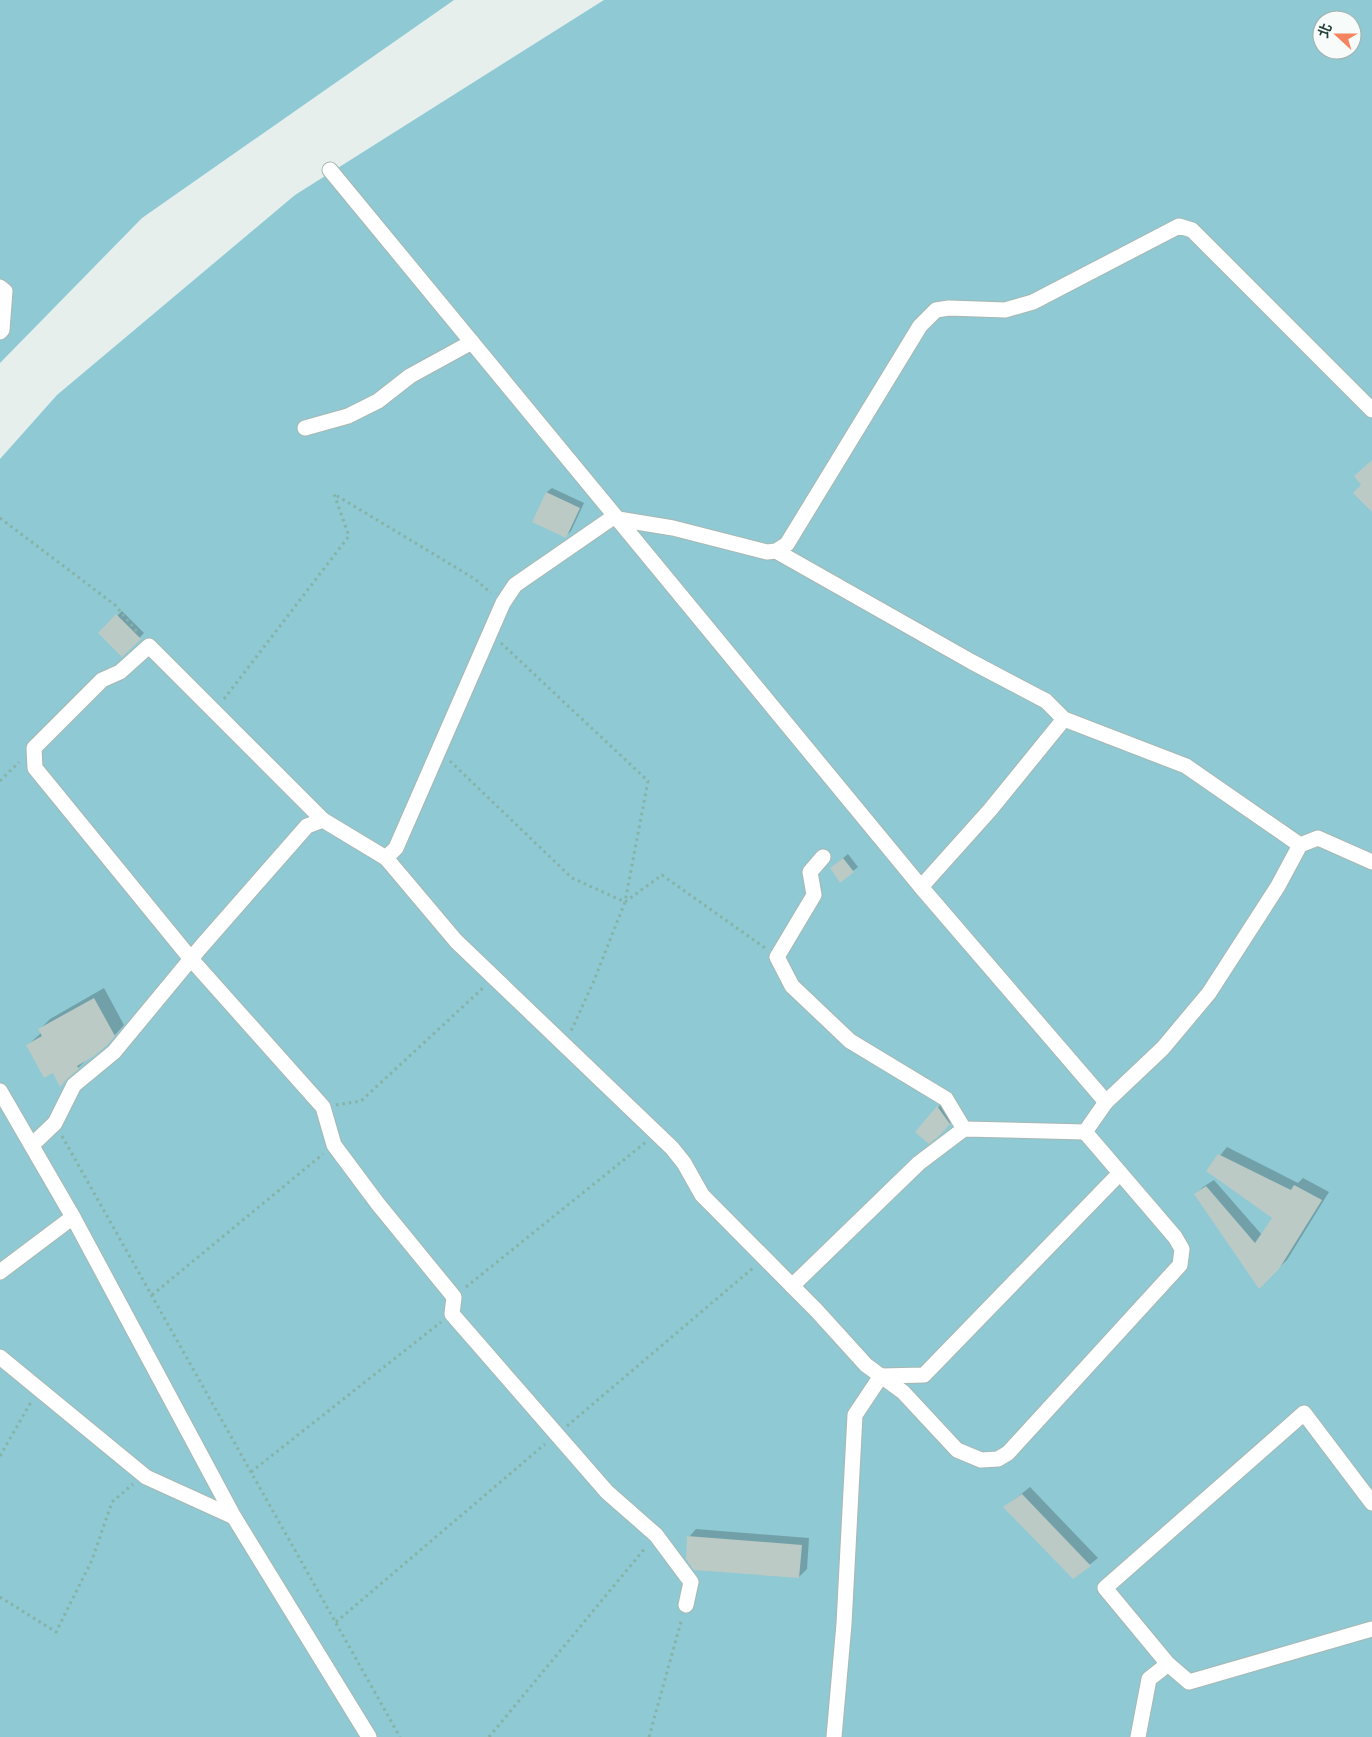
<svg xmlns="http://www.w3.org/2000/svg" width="1372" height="1737" font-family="'Work Sans','Noto Sans TC',sans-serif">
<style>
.water{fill:#8ec9d4;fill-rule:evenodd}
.shadow{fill:#0003}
.building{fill:#bbcac4}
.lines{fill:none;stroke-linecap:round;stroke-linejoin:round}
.minor-casing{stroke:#a8b8b2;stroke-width:17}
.path{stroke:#86b3a5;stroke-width:3;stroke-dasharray:2.5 4;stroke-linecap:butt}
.minor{stroke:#fff;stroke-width:15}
</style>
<rect width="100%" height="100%" fill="#e6efeb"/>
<g class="water">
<path d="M 0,0 L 454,0 L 142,218 L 0,363 Z"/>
<path d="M 604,0 L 1372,0 L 1372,1737 L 0,1737 L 0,459 L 57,395 L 295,195 ZM 1322,20 L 1352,20 L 1352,50 L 1322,50 Z"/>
</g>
<g class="shadow">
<path d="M 552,488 L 584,503 L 571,531 L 566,536 L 534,521 L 547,492 Z"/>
<path d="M 122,611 L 144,633 L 122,656 L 99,633 Z"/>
<path d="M 848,854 L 858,867 L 853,871 L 831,868 Z"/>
<path d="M 104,988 L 124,1025 L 107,1044 L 87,1059 L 61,1085 L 53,1071 L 28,1045 L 42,1032 L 40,1029 L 50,1019 Z"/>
<path d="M 943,1102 L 954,1118 L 946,1128 L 917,1132 Z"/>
<path d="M 1227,1147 L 1298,1183 L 1303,1178 L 1329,1192 L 1287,1260 L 1259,1287 L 1196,1194 L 1203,1187 L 1214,1180 L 1262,1235 L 1274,1218 L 1208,1170 Z"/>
<path d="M 1030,1487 L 1098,1558 L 1073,1578 L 1005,1507 Z"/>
<path d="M 696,1529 L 809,1538 L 807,1569 L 799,1577 L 689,1537 Z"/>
</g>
<g class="building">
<path d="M 1372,460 L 1372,512 L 1353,493 L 1361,485 L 1354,476 Z"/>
<path d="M 546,492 L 580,508 L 566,538 L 532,522 Z"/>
<path d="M 116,614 L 141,639 L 122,657 L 98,633 Z"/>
<path d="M 843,858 L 854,872 L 840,883 L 830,868 Z"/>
<path d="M 94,998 L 115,1036 L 107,1045 L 94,1056 L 77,1066 L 79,1069 L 68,1078 L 60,1087 L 53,1073 L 44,1078 L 26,1045 L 42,1036 L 38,1029 Z"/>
<path d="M 937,1106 L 950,1124 L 941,1134 L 929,1144 L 915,1132 Z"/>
<path d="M 1218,1154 L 1291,1190 L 1294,1185 L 1322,1200 L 1279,1269 L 1259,1289 L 1194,1194 L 1206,1186 L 1255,1243 L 1272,1218 L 1206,1171 Z"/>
<path d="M 1022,1494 L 1091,1566 L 1073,1579 L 1003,1507 Z"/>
<path d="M 687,1536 L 802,1545 L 799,1578 L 694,1570 L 686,1559 Z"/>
</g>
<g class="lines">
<defs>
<g id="minor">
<path d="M 330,170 L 921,887 L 990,810 L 1064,719 L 1046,701 L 972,662 L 776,551"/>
<path d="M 0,287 L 5,291 L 2,330 L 0,332"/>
<path d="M 305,428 L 348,416 L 378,401 L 410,376 L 472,342"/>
<path d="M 1064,719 L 1186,766 L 1300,845"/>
<path d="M 323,820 L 149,646 L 120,672 L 102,680 L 34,748 L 35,768 L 191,959 L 323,1107 L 334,1145 L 378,1204 L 454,1297 L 452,1314 L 607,1492 L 656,1535 L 691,1582 L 686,1605"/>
<path d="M 823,857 L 810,872 L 814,895 L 777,957 L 792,986 L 850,1041 L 946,1099 L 964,1129"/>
<path d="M 386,858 L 456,941 L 672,1148 L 684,1163 L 702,1195 L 817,1311 L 866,1365 L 903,1392 L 957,1450 L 981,1460 L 998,1459 L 1008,1453 L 1180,1265 L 1182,1249 L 1175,1237 L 1085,1132 L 1106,1102 L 1163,1048 L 1209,993 L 1278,886 L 1300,845 L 1318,838 L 1372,862"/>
<path d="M 921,887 L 1106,1102"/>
<path d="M 0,1091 L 73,1217 L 234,1517 L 369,1737"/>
<path d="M 32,1145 L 55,1123 L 74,1085 L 114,1052 L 200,948 L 307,826 L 323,820 L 386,858 L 396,848 L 503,603 L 515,585 L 612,518 L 673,528 L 767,552 L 776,551 L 787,544 L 920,326 L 936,310 L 949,308 L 1005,310 L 1033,302 L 1179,226 L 1192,230 L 1372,410"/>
<path d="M 0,1272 L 73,1217"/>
<path d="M 792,1286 L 919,1163 L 964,1129 L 1085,1132"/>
<path d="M 0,1357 L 146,1477 L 234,1517"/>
<path d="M 1372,1503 L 1304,1413 L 1105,1588 L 1168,1664 L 1189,1682 L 1372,1629"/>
<path d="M 834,1737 L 844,1624 L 855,1415 L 881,1376 L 924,1375 L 1120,1173"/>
<path d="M 1138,1737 L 1149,1679 L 1168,1664"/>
</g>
</defs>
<use href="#minor" class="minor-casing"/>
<g class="path">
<path d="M 0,518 L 115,605 L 139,634"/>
<path d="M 501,643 L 648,781 L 625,902 L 662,875 L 765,948"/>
<path d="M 224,699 L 349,536 L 334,494 L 475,579 L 491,593"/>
<path d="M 450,761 L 572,878 L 625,902 L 593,983 L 571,1031"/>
<path d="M 0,781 L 19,762"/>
<path d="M 336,1105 L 361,1101 L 483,988"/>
<path d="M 62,1136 L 400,1737"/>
<path d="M 466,1287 L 646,1142"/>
<path d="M 152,1295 L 323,1154"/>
<path d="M 567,1426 L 753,1268"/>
<path d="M 0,1456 L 31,1402"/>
<path d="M 251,1472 L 441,1322"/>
<path d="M 0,1597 L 56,1632 L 92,1560 L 112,1502 L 133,1484"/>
<path d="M 336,1622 L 545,1444"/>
<path d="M 489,1737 L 646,1547"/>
<path d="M 649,1737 L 682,1618"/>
</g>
<use href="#minor" class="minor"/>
</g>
<g transform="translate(1337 35) rotate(291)"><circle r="24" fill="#f7fbf9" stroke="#a3b1ad"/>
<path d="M0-4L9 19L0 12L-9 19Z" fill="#f4845f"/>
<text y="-8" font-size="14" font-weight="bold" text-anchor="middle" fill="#24423a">北</text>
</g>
</svg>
